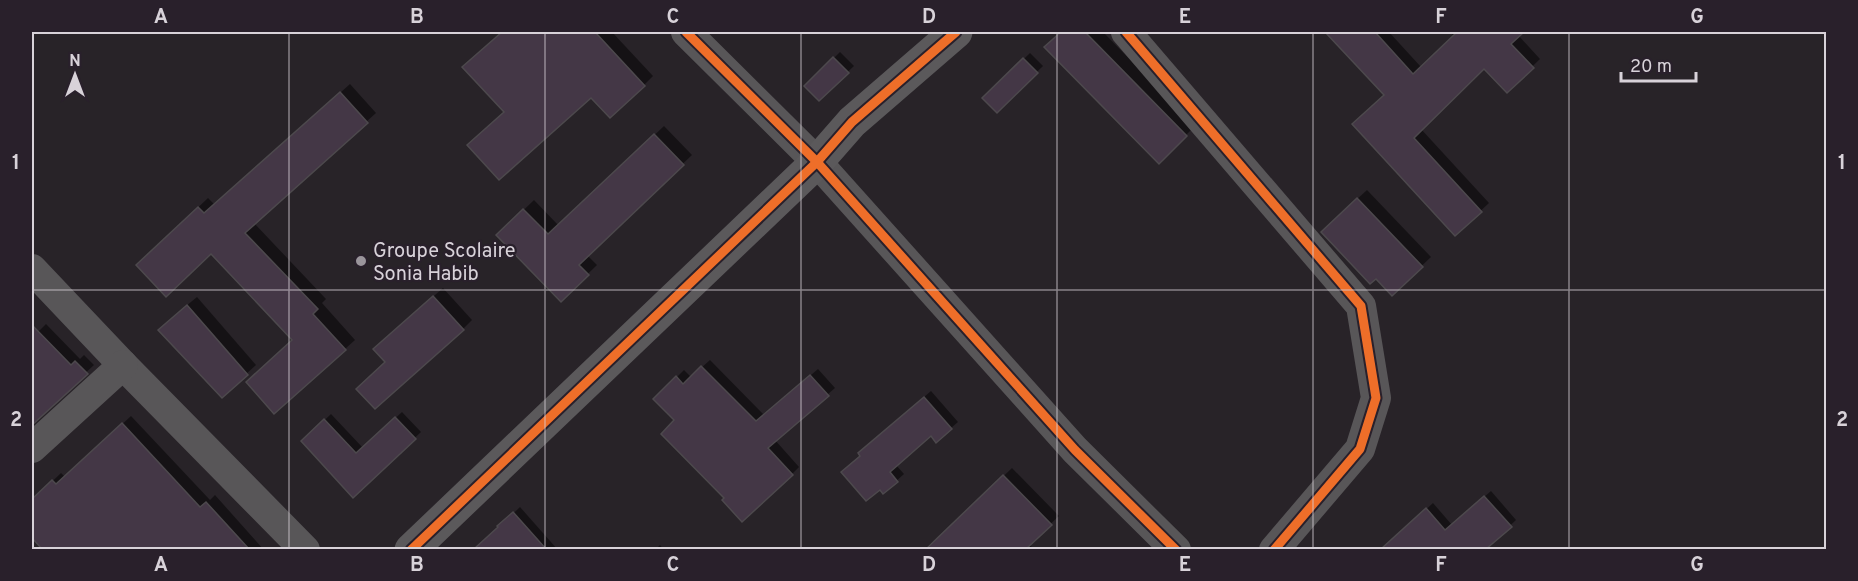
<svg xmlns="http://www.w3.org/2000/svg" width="1858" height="581" font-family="Overpass,sans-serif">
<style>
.shadow{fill:#0007}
.building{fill:#443746;stroke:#4d494d;stroke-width:1.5}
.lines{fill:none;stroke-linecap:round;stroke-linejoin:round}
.street{stroke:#585658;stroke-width:30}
.secondary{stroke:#5b595b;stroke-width:33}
.cycleway-casing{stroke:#29202b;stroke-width:13}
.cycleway{stroke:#ee6e29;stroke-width:9}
.grid{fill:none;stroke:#d8d2d9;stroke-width:1.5;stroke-opacity:0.55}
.poi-dot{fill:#9a959b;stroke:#29202b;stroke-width:2}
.labels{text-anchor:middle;stroke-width:4.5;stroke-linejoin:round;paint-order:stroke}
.poi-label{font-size:20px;fill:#d8d2d9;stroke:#29202b;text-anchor:start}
.neatline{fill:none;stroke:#d8d2d9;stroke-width:2}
.grid-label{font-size:20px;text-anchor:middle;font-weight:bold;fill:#d8d2d9}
</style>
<rect width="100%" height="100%" fill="#282328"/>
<g class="shadow">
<path d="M 503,32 L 612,32 L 653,76 L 644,85 L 505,112 L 474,58 Z"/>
<path d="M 1063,32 L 1103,32 L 1195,126 L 1159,162 L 1046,47 Z"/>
<path d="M 1327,32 L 1389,32 L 1421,67 L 1454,36 L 1450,32 L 1522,32 L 1518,35 L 1540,59 L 1507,91 L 1484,67 L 1421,129 L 1489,203 L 1456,234 L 1386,94 Z"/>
<path d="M 840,52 L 854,66 L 819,99 L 806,86 Z"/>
<path d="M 1030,53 L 1043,66 L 997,111 L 984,98 Z"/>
<path d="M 350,84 L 376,113 L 254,223 L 326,299 L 322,303 L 355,340 L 275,412 L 294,340 L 211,252 L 147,256 L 208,198 L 215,205 Z"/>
<path d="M 664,126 L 692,155 L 587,255 L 597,265 L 561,300 L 498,235 L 534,200 L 559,226 Z"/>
<path d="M 1367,190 L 1431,257 L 1392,294 L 1332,222 Z"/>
<path d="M 443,288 L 472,320 L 463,329 L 384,340 Z"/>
<path d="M 197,297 L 256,365 L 222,396 L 169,320 Z"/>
<path d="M 46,324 L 80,359 L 84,355 L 94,365 L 32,423 L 32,326 L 37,333 Z"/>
<path d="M 710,360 L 764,415 L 818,369 L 835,388 L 775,440 L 799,467 L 792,474 L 726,498 L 676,420 L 655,399 L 684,370 L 691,377 Z"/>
<path d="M 931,391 L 958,422 L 936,441 L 931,434 L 896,465 L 904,474 L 884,492 L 862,455 L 866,447 Z"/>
<path d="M 402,412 L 421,432 L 353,496 L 303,441 L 331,414 L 363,448 Z"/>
<path d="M 131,416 L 210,500 L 215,495 L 264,550 L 148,550 L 139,540 L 129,550 L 44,550 L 32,536 L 32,501 L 61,473 L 65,477 Z"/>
<path d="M 1012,468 L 1059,516 L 1029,544 L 1035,550 L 923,550 L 958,520 Z"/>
<path d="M 1491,491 L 1516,520 L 1484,550 L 1391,550 L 1387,546 L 1433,503 L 1452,525 Z"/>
<path d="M 520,507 L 558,550 L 475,550 Z"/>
<path d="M 660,545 L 664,550 L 655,550 Z"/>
</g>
<g class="building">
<path d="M 502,32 L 595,32 L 645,86 L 610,118 L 591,98 L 499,180 L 467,145 L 504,112 L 462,67 Z"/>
<path d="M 1061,32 L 1085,32 L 1187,136 L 1159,164 L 1044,47 Z"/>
<path d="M 1325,32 L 1375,32 L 1413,74 L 1457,32 L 1524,32 L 1511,44 L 1534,68 L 1507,93 L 1484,69 L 1414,138 L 1482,212 L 1455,236 L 1352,124 L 1384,95 Z"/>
<path d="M 833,57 L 849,73 L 819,101 L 804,86 Z"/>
<path d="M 1023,58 L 1038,73 L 997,113 L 982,98 Z"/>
<path d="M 340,92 L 368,123 L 245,233 L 318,309 L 313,314 L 346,350 L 274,414 L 246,382 L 292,340 L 211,254 L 166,297 L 136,265 L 198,207 L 204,213 Z"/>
<path d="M 654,134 L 684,165 L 579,265 L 589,275 L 561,302 L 496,235 L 523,209 L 548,234 Z"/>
<path d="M 1357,198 L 1423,267 L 1392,296 L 1376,279 L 1370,284 L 1321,232 Z"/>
<path d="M 433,296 L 464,330 L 375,409 L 356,389 L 385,362 L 373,349 Z"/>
<path d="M 187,305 L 248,375 L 222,398 L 158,330 Z"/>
<path d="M 32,325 L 71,365 L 75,361 L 88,374 L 32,425 Z"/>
<path d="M 701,366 L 756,421 L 810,375 L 829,396 L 768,448 L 793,475 L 742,522 L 722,500 L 724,498 L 661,434 L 674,420 L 653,399 L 676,376 L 683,384 Z"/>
<path d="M 924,397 L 952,429 L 936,443 L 931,436 L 890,472 L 898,482 L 883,494 L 880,490 L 866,501 L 841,472 L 860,456 L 858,453 Z"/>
<path d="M 395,417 L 416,439 L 353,498 L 301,441 L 324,419 L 356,453 Z"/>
<path d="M 122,423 L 200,507 L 206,502 L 249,549 L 42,549 L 32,538 L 32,499 L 52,480 L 56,484 Z"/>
<path d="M 1003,475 L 1052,525 L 1026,549 L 926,549 Z"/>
<path d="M 1484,496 L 1512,527 L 1486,549 L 1381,549 L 1426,508 L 1445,530 Z"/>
<path d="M 513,512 L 546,549 L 474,549 L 498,527 L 497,526 Z"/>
</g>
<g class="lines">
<g class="street">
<path d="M 686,32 L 817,162 L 1075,450 L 1176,550"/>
<path d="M 1126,32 L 1361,306 L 1376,398 L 1360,449 L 1274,550"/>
<path d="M 32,269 L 123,365 L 305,550"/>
<path d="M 32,448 L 123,365"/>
</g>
<path class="secondary" d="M 411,550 L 817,162 L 852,122 L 956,32"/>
<defs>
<g id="cycleway">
<path d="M 686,32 L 817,162 L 1075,450 L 1176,550"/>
<path d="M 1126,32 L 1361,306 L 1376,398 L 1360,449 L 1274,550"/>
<path d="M 411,550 L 817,162 L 852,122 L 956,32"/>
</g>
</defs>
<use href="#cycleway" class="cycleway-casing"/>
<use href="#cycleway" class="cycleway"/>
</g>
<path class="grid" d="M 289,32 L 289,550M 545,32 L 545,550M 801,32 L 801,550M 1057,32 L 1057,550M 1313,32 L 1313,550M 1569,32 L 1569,550M 32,290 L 1826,290"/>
<circle class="poi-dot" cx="361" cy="261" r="6"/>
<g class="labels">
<g class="poi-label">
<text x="373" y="257">Groupe Scolaire<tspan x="373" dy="23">Sonia Habib</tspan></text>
</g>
</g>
<rect width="1858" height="581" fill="none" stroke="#29202b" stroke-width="66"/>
<g transform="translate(75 75)" stroke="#29202b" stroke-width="4.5" paint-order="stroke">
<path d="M0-4.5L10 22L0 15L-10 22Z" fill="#d8d2d9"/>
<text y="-9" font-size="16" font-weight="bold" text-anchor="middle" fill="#d8d2d9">N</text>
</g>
<path d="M1621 72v9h75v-9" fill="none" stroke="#d8d2d9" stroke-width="3"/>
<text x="1630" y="72" font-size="18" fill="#d8d2d9" stroke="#29202b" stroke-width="4.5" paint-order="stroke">20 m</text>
<rect x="33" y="33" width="1792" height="515" class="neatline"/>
<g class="grid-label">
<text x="161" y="23">A</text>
<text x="417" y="23">B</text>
<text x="673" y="23">C</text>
<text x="929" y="23">D</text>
<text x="1185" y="23">E</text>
<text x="1441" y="23">F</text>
<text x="1697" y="23">G</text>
<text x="16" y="169">1</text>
<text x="1842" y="169">1</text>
<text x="16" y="426">2</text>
<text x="1842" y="426">2</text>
<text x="161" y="571">A</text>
<text x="417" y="571">B</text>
<text x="673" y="571">C</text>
<text x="929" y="571">D</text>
<text x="1185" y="571">E</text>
<text x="1441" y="571">F</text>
<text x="1697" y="571">G</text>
</g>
</svg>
